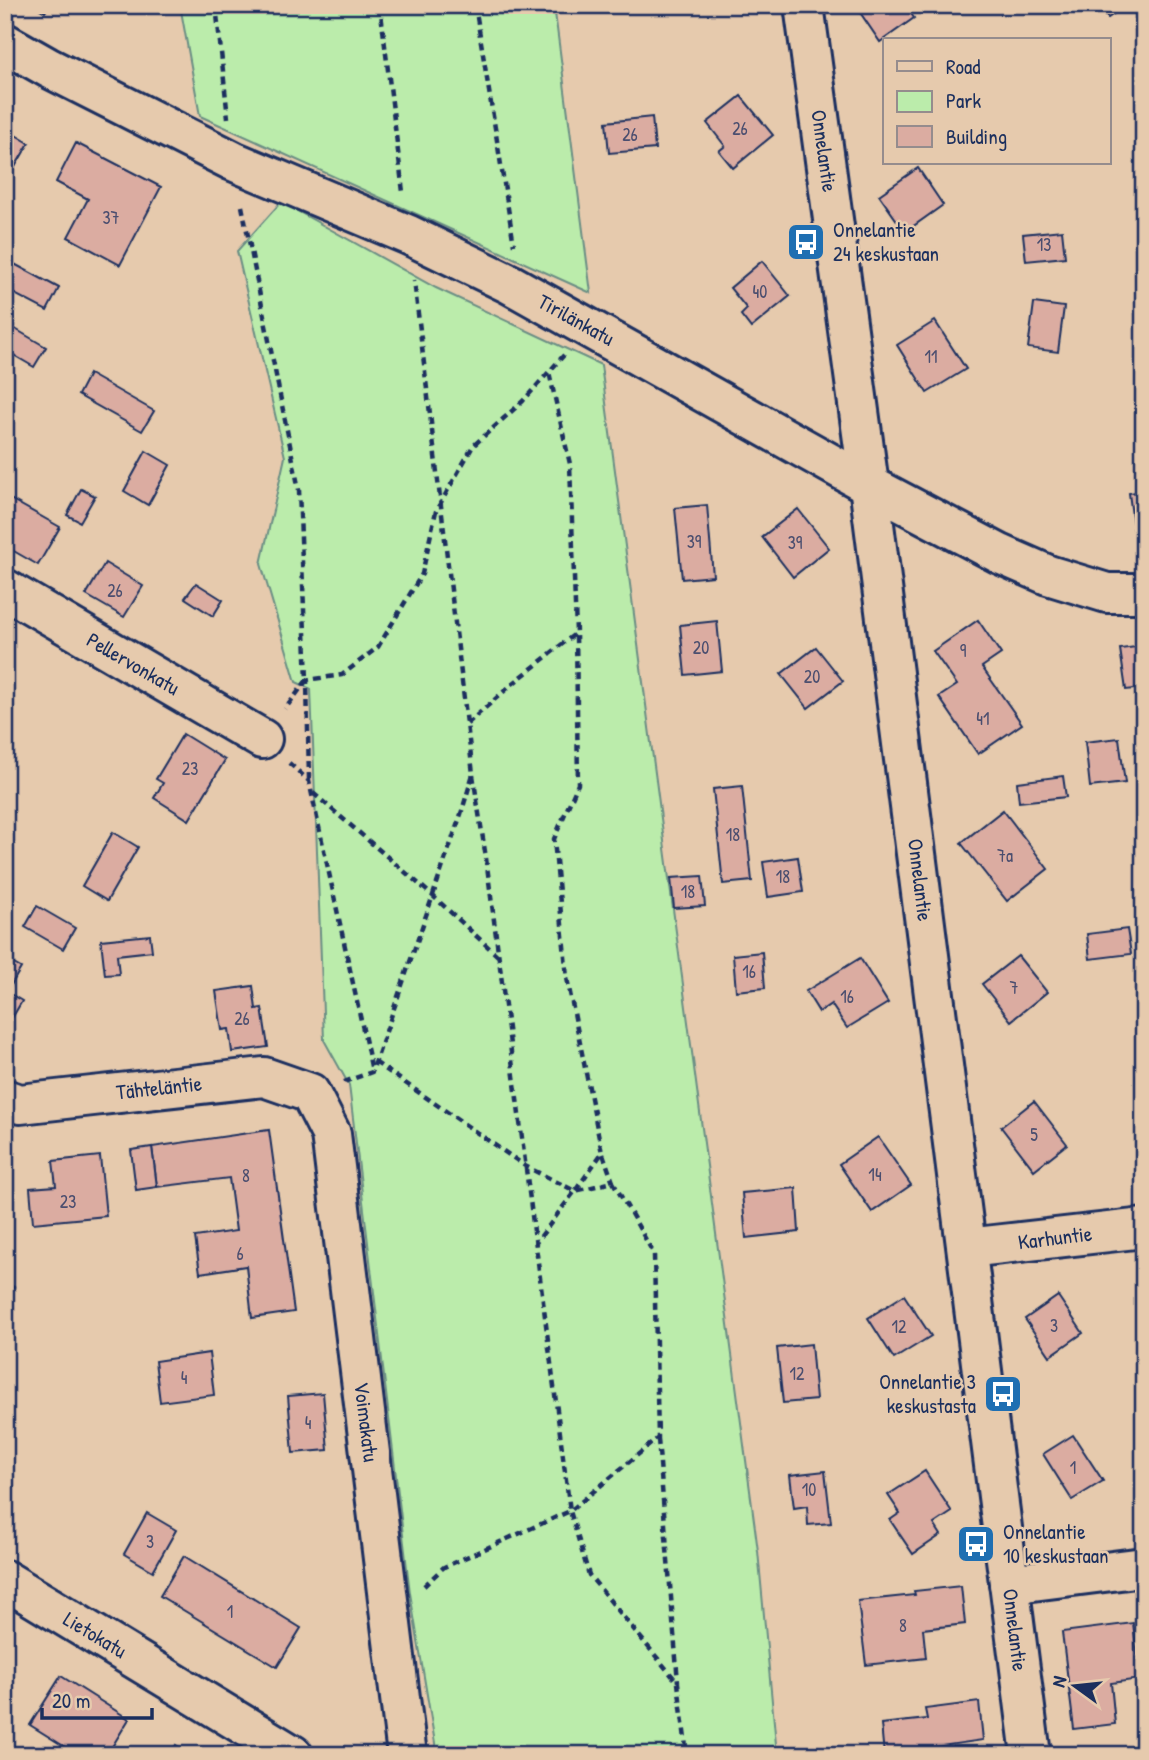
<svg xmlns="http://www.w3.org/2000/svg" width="1149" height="1760" font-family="'Patrick Hand',sans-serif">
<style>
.green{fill:#bbecab;stroke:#6b8e84;stroke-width:2}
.building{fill:#dbaca1;stroke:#1b2f5e;stroke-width:2}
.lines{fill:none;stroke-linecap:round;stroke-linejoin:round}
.minor-casing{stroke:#1b2f5e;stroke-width:44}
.path{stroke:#1b2f5e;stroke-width:4.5;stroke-dasharray:7 5;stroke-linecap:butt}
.minor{stroke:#e6caad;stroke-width:38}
.labels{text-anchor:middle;stroke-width:5;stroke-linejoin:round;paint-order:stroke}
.number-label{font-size:18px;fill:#4b4e6f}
.street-label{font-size:21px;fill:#1b2f5e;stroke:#e6caad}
.poi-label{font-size:21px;fill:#1b2f5e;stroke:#e6caad;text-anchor:start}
</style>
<rect width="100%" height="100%" fill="#e6caad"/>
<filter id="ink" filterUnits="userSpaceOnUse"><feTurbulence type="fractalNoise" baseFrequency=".0143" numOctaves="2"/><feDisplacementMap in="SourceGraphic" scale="14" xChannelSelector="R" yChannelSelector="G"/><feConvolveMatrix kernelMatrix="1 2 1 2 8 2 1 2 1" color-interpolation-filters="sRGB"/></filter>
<g filter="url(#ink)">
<g class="green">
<path d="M 180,5 L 554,5 L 591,293 L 200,116 Z"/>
<path d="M 281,202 L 436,288 L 601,365 L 758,1551 L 777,1755 L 437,1755 L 410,1593 L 349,1085 L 324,1040 L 311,689 L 296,682 L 261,564 L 285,457 L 237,251 Z"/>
</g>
<g class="building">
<path d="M 34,5 L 49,5 L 45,12 Z"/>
<path d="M 855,5 L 905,5 L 914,18 L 880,42 Z"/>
<path d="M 1099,5 L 1126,5 L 1108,18 Z"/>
<path d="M 741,96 L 773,135 L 733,168 L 719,151 L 725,146 L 707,123 Z"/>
<path d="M 652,117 L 655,149 L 609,153 L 606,122 Z"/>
<path d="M 7,130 L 29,143 L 5,184 L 5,134 Z"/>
<path d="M 76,143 L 161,187 L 120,265 L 68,237 L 88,199 L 56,182 Z"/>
<path d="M 918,168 L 943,205 L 905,232 L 879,195 Z"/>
<path d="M 1062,230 L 1065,257 L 1026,261 L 1023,234 Z"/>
<path d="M 5,259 L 59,288 L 47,311 L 5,289 Z"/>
<path d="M 762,261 L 790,296 L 751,328 L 741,315 L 747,309 L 730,288 Z"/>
<path d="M 1034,303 L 1064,307 L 1058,352 L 1028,348 Z"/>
<path d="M 935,321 L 966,369 L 927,393 L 897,345 Z"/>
<path d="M 5,323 L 46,347 L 34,367 L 5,350 Z"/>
<path d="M 89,374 L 154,411 L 142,431 L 78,395 Z"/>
<path d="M 146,451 L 170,465 L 148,505 L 124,491 Z"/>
<path d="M 81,489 L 95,496 L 80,522 L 67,515 Z"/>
<path d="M 1144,491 L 1144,538 L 1135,539 L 1129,493 Z"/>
<path d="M 5,496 L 60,527 L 38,565 L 5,546 Z"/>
<path d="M 707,505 L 713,576 L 682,579 L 675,508 Z"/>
<path d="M 798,509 L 829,548 L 793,577 L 762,537 Z"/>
<path d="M 105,563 L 143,586 L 124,617 L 86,595 Z"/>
<path d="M 196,583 L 223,600 L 213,616 L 185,598 Z"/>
<path d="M 978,620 L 1001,654 L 982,667 L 1022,724 L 978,754 L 939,697 L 957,685 L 933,651 Z"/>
<path d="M 717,621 L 722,671 L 685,675 L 680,625 Z"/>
<path d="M 1144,646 L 1144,688 L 1126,690 L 1120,649 Z"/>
<path d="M 816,647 L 843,681 L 808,708 L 781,674 Z"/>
<path d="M 183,734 L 225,760 L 189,820 L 154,798 L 163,783 L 156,779 Z"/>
<path d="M 1119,738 L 1125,783 L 1090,787 L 1085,742 Z"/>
<path d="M 1063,776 L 1066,797 L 1019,802 L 1017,782 Z"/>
<path d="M 742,786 L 752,881 L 723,884 L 713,789 Z"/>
<path d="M 1003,810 L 1048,869 L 1007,901 L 961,843 Z"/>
<path d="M 113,832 L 138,847 L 107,901 L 82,886 Z"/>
<path d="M 798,857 L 803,892 L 768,897 L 763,862 Z"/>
<path d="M 702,876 L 705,906 L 674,908 L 671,878 Z"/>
<path d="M 37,906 L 75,928 L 63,949 L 25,927 Z"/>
<path d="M 1127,929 L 1131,954 L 1090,959 L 1087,934 Z"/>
<path d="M 150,935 L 152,951 L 117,955 L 119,974 L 105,975 L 101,940 Z"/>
<path d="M 762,952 L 765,988 L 736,991 L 733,955 Z"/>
<path d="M 1018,956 L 1047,992 L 1011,1021 L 982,984 Z"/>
<path d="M 860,958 L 888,1003 L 847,1028 L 831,1004 L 819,1012 L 806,991 Z"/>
<path d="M 5,959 L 21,968 L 7,992 L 22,1001 L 5,1030 Z"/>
<path d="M 253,986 L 256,1009 L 262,1008 L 268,1047 L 232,1052 L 229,1029 L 222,1030 L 216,991 Z"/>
<path d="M 1144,1074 L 1144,1104 L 1141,1104 L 1137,1075 Z"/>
<path d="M 1034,1101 L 1067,1144 L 1034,1170 L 1001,1127 Z"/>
<path d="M 269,1130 L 294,1312 L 252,1318 L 246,1266 L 200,1273 L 195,1237 L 236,1231 L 229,1178 L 157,1187 L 152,1147 Z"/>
<path d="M 878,1137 L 911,1185 L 872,1212 L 839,1164 Z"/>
<path d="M 152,1147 L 157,1187 L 136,1190 L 131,1150 Z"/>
<path d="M 100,1156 L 106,1216 L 33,1223 L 30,1188 L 56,1186 L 53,1161 Z"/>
<path d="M 796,1188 L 799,1232 L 746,1238 L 742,1193 Z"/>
<path d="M 5,1281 L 14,1287 L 5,1301 Z"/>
<path d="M 904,1295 L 931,1336 L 894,1359 L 868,1318 Z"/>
<path d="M 1058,1296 L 1083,1333 L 1050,1356 L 1025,1319 Z"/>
<path d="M 811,1344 L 816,1400 L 783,1403 L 777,1348 Z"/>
<path d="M 1144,1348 L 1144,1378 L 1140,1349 Z"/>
<path d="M 209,1353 L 214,1395 L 160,1402 L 155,1361 Z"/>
<path d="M 323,1393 L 328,1450 L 293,1453 L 288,1396 Z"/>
<path d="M 1073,1435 L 1103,1481 L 1072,1500 L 1043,1454 Z"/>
<path d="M 825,1471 L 831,1523 L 808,1525 L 807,1506 L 794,1508 L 790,1475 Z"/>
<path d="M 925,1471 L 952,1512 L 934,1524 L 941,1535 L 913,1554 L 890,1520 L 900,1513 L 888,1495 Z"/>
<path d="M 147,1513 L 176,1530 L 153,1571 L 124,1554 Z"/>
<path d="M 184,1556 L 301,1628 L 277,1667 L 160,1596 Z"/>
<path d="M 961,1586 L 965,1624 L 923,1629 L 926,1658 L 866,1665 L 858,1601 L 915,1595 L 914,1591 Z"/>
<path d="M 1133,1623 L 1140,1679 L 1111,1683 L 1115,1724 L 1074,1729 L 1062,1632 Z"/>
<path d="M 61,1676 L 129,1719 L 107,1755 L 78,1755 L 30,1725 Z"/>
<path d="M 979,1702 L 983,1740 L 934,1747 L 935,1755 L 884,1755 L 881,1724 L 927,1719 L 925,1709 Z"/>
<path d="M 176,1745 L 192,1755 L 170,1755 Z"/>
</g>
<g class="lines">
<defs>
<g id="minor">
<path d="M 804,5 L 869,485 L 1031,1755"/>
<path d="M 5,43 L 49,68 L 233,161 L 409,235 L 510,284 L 869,485 L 1000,554 L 1048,575 L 1107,593 L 1144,593"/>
<path d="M 5,589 L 262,739"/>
<path d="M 5,1099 L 20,1104 L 264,1077 L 310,1093 L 331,1134 L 407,1755"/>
<path d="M 967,1248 L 1144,1228"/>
<path d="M 5,1580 L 293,1755"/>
<path d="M 1009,1584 L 1144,1567"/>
</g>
</defs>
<use href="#minor" class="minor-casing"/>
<g class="path">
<path d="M 216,5 L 228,118"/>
<path d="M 380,5 L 403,192"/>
<path d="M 475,5 L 514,245"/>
<path d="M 242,206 L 299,490 L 307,680 L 285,709"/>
<path d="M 467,724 L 510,686 L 576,633"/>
<path d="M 289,763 L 309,781 L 372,1071"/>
<path d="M 473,775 L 486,858 L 570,1511 L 589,1575 L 678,1683 L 687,1755"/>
<path d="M 309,780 L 307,680 L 342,675 L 378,647 L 422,574 L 436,511 L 473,446 L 523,401 L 564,355"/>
<path d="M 313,793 L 433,896 L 498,956"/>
<path d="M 375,1062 L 525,1166 L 575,1191 L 602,1153 L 567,978 L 554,839 L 578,784 L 576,633 L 570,464 L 549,372"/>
<path d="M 344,1082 L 372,1072 L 461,814 L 473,774 L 414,280"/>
<path d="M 603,1154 L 613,1182"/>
<path d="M 658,1439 L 678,1682"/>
<path d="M 424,1586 L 444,1567 L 570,1511 L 658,1438 L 654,1254 L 613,1182 L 575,1191 L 535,1244"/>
</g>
<use href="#minor" class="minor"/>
</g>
</g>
<defs>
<symbol id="bus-square" viewBox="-11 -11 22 22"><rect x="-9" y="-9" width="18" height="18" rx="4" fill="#1f6fb2" stroke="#e6caad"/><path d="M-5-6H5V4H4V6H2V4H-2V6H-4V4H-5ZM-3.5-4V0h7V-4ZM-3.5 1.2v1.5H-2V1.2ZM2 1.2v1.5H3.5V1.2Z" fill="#fff"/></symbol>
</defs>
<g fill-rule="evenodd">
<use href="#bus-square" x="784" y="220" width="44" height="44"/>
<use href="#bus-square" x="981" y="1372" width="44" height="44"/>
<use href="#bus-square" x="954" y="1522" width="44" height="44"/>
</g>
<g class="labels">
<g class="number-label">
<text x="740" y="135">26</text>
<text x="630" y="141">26</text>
<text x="111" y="224">37</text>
<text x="1044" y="251">13</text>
<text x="760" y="298">40</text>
<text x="931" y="363">11</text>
<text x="694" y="548">39</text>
<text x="795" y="549">39</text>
<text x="115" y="597">26</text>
<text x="701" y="654">20</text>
<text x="963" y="657">9</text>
<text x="812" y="683">20</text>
<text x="983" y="725">41</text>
<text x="190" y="775">23</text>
<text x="733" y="841">18</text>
<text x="1005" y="862">7a</text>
<text x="783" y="883">18</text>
<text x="688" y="898">18</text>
<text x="749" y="978">16</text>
<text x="1014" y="994">7</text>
<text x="847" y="1003">16</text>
<text x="242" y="1025">26</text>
<text x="1034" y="1141">5</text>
<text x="875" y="1181">14</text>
<text x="246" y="1182">8</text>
<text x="68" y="1208">23</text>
<text x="240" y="1260">6</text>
<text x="1054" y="1332">3</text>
<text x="899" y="1333">12</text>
<text x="797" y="1380">12</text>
<text x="184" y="1384">4</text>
<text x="308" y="1429">4</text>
<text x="1073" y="1474">1</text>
<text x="809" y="1496">10</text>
<text x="150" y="1548">3</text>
<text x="230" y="1618">1</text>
<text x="903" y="1632">8</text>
</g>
<g class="street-label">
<text transform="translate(824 151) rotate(82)" y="7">Onnelantie</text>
<text transform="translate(576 320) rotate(29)" y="7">Tirilänkatu</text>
<text transform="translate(133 664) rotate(30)" y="7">Pellervonkatu</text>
<text transform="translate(920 880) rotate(83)" y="7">Onnelantie</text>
<text transform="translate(159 1088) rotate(-6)" y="7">Tähteläntie</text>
<text transform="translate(1055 1238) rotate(-7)" y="7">Karhuntie</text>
<text transform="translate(366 1422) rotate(83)" y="7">Voimakatu</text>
<text transform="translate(1015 1630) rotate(83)" y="7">Onnelantie</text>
<text transform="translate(95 1635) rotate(31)" y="7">Lietokatu</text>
</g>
<g class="poi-label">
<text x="833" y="237">Onnelantie<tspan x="833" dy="24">24 keskustaan</tspan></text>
<text x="976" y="1389" text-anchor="end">Onnelantie 3<tspan x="976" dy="24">keskustasta</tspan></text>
<text x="1003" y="1539">Onnelantie<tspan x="1003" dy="24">10 keskustaan</tspan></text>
</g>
</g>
<rect width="1149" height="1760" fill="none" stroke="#e6caad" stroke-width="28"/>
<rect x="14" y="14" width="1121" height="1732" fill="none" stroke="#1b2f5e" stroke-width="2.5" filter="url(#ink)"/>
<rect x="883" y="38" width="228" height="126" fill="#e6caad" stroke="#958c8d" stroke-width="2"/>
<rect x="897" y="61" width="35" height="10" fill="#e6caad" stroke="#958c8d" stroke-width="2"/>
<text x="946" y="74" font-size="21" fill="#1b2f5e">Road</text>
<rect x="897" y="91" width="35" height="21" fill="#bbecab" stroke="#958c8d" stroke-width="2"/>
<text x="946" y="108" font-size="21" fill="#1b2f5e">Park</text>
<rect x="897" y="126" width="35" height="21" fill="#dbaca1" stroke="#958c8d" stroke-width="2"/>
<text x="946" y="144" font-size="21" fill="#1b2f5e">Building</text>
<g transform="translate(1075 1686) rotate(285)" stroke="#e6caad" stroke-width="5" paint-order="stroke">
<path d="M0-5L12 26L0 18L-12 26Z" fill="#1b2f5e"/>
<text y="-10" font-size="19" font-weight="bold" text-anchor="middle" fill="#1b2f5e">N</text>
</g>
<path d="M42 1708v10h110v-10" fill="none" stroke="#1b2f5e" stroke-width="3.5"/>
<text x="52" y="1708" font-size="21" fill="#1b2f5e" stroke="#e6caad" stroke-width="5" paint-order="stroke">20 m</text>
</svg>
